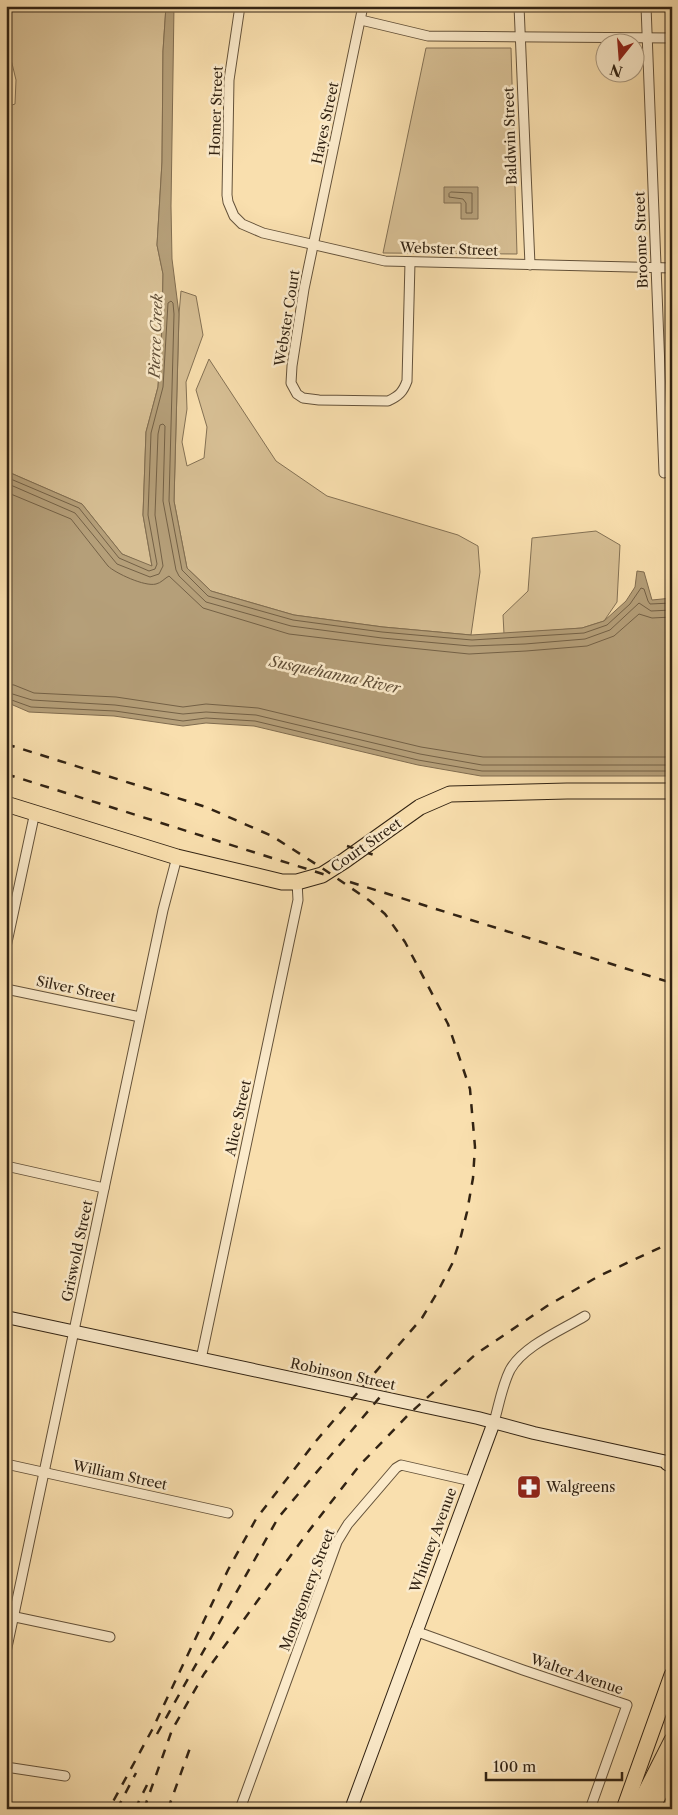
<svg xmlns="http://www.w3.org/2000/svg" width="678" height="1815" font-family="'Libre Caslon Text',serif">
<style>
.green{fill:#d7bf94;stroke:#847154}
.water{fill:#b59f79;stroke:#816d50}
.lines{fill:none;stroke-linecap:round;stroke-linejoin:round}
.shore{stroke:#746146;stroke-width:1}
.street-casing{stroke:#64523a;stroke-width:11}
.secondary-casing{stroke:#322313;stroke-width:14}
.primary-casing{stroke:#322313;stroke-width:17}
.street{stroke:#fbeaca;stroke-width:9}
.secondary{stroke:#fbeaca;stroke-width:12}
.primary{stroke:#f9dfae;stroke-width:15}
.rail{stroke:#322313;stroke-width:2.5;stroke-dasharray:9 9;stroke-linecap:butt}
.labels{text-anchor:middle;stroke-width:5;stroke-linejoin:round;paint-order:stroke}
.street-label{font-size:14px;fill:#322313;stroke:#fbeaca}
.poi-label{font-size:14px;fill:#322313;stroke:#fbeaca;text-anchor:start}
.water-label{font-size:15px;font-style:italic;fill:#604e37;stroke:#fbeaca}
</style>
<rect width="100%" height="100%" fill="#f9dfae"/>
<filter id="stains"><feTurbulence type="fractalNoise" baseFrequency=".004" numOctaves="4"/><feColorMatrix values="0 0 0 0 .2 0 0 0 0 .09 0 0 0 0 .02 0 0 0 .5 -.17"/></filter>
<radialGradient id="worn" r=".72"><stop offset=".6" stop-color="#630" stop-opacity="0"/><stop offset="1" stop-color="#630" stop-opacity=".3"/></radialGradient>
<g class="green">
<path d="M 6,6 L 166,6 L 163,51 L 162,162 L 157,245 L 163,274 L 162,327 L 158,387 L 146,432 L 143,515 L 152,567 L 122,554 L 82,504 L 6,471 L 6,107 L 15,104 L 16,80 L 9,51 L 6,30 Z"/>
<path d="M 426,48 L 511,48 L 517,254 L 383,253 Z"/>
<path d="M 181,291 L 196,296 L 203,335 L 186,382 L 187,409 L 182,442 L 187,466 L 204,458 L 207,427 L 196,390 L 209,359 L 276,461 L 327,496 L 458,535 L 478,546 L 480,572 L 471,635 L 383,627 L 294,615 L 211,591 L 187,568 L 174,501 L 179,314 Z"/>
<path d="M 596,531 L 620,545 L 617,602 L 604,621 L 582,628 L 504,634 L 503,615 L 528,591 L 532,538 Z"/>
</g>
<g class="water">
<path d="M 166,6 L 174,6 L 171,206 L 172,259 L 179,314 L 174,501 L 187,568 L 211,591 L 294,615 L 383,627 L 471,635 L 582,628 L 604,621 L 626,601 L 635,587 L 637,571 L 644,572 L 652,600 L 672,598 L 672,776 L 481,776 L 418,765 L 254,726 L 206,723 L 183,726 L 114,716 L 29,712 L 6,702 L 6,471 L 82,504 L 122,554 L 152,566 L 143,515 L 146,432 L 158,387 L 162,327 L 163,274 L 157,245 L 162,162 L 163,51 Z"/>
<path d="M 444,187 L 478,187 L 478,219 L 461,219 L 461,203 L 444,203 Z"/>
</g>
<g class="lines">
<g class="shore">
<path d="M 451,192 L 472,193 L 472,213 L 466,213 L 466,203 L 463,199 L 449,197 L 449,194 Z"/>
<path d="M 6,477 L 79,508 L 119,558 L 149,571 L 155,569 L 157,564 L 148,515 L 151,433 L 163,387 L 168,303 L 171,301 L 173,303 L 174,314 L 169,501 L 182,570 L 208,596 L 293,620 L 382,632 L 472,640 L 584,633 L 607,625 L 630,604 L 641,588 L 644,589 L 648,601 L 650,604 L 672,603"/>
<path d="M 6,483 L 75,513 L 117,564 L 150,577 L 159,574 L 163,566 L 155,515 L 158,434 L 160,425 L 163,424 L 165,426 L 163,501 L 176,570 L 179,576 L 206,602 L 291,626 L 382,638 L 470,646 L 525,644 L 585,639 L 610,630 L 639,603 L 651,611 L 672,610"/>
<path d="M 6,492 L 71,519 L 108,566 C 115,573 145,587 156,584 C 161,583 165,578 169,576 L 203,608 L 289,634 L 381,645 L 469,654 L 526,651 L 587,646 L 614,636 L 639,614 L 652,618 L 672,617"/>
<path d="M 6,684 L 14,685 L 34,693 L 116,697 L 183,707 L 206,704 L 258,708 L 421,747 L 483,757 L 672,757"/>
<path d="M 6,692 L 32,700 L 115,705 L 183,714 L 206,712 L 256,715 L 420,754 L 482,765 L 672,765"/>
<path d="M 6,698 L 31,707 L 115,711 L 183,721 L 206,718 L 255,721 L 418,760 L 482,771 L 672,771"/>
</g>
<defs>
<g id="street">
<path d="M 240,6 L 229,80 L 227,195 L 228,202 L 234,216 L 242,224 L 263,233 L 385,261 L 672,268"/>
<path d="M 363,6 L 304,289 L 292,366 L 291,383 L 297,394 L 303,398 L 319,400 L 388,401 C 399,396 403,392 407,381 L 410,262"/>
<path d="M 519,6 L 530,265"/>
<path d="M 646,6 L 664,473"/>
<path d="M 361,20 L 428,36 L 672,38"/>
<path d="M 6,947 L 35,812"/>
<path d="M 6,989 L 140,1017"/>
<path d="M 6,1166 L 104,1188"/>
<path d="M 201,1359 L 298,900 L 297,882"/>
<path d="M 494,1422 C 499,1405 502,1386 510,1370 C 523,1346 562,1330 585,1316"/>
<path d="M 6,1464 L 228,1513"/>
<path d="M 6,1615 L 110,1637"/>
<path d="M 415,1631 L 523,1670 L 627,1705 L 590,1809"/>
<path d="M 6,1652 L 163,910 L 177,857"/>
<path d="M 6,1767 L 65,1776"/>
<path d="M 240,1809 L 337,1542 L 348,1524 L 396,1468 L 401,1465 L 471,1481"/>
</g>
<g id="secondary">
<path d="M 6,1317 L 478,1418 L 534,1433 L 672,1463"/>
<path d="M 351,1809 L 494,1422"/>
</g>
<g id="primary">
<path d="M 6,804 L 177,857 L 282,882 L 297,882 L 322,875 L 344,861 L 420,807 L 450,794 L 567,791 L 672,791"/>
<path d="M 668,1463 L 672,1465"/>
<path d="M 624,1809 L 672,1675"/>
<path d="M 637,1809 L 672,1740"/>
<path d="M 651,1809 L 672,1771"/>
</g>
</defs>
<use href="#street" class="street-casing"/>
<use href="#secondary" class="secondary-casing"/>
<use href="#primary" class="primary-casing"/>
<use href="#street" class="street"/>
<use href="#secondary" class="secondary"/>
<use href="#primary" class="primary"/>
<g class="rail">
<path d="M 6,744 L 206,807 L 272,836 L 322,868 L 370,901 L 385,914 L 405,942 L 448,1024 L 470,1089 L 475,1147 L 473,1178 L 467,1212 L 460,1240 L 452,1264 L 437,1293 L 422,1318 L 316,1441 L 256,1519 L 228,1570 L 152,1730 L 109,1809"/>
<path d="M 6,774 L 326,875"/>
<path d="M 347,846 L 380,857"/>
<path d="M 350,882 L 672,983"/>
<path d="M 157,1734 L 278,1518 L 396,1378"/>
<path d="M 117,1809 L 136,1773"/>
<path d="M 135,1809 L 147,1785"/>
<path d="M 144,1809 L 172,1730 L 204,1674 L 308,1532 L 359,1466 L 409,1414 L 476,1354 L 547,1306 L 599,1276 L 672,1242"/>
<path d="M 168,1809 L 190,1748"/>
</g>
</g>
<defs>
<symbol id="pharmacy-square" viewBox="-11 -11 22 22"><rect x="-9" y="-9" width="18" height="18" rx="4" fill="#8f2418" stroke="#fbeaca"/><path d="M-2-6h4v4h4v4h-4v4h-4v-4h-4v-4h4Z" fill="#fff"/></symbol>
</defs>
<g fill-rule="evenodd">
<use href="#pharmacy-square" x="515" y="1473" width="28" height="28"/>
</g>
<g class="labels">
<g class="street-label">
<text transform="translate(216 111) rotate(-88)" y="5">Homer Street</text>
<text transform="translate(325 123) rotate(-78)" y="5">Hayes Street</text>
<text transform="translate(510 136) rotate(-92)" y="5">Baldwin Street</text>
<text transform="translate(641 240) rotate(-92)" y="5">Broome Street</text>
<text transform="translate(449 249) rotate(2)" y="5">Webster Street</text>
<text transform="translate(287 318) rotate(-81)" y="5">Webster Court</text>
<text transform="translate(366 845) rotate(-35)" y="5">Court Street</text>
<text transform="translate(76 989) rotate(12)" y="5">Silver Street</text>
<text transform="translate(238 1118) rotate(-78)" y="5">Alice Street</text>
<text transform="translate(77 1251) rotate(-78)" y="5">Griswold Street</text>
<text transform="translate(343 1374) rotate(12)" y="5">Robinson Street</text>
<text transform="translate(120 1475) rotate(12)" y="5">William Street</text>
<text transform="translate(433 1540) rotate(-70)" y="5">Whitney Avenue</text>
<text transform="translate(307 1590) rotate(-69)" y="5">Montgomery Street</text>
<text transform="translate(577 1674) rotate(19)" y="5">Walter Avenue</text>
</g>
<g class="poi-label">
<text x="546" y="1492">Walgreens</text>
</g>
<g class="water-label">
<text transform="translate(156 336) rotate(-88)" y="5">Pierce Creek</text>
<text transform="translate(335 675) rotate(12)" y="5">Susquehanna River</text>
</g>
</g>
<rect width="678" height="1815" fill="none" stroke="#f9dfae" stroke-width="25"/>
<rect x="8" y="8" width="663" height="1800" fill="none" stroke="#322313" stroke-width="2.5"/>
<rect x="12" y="12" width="653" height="1790" fill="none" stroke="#322313"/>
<g transform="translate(620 58) rotate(197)"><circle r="24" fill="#fbeaca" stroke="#ab9a81"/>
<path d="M0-4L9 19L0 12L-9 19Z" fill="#8f2418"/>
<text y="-8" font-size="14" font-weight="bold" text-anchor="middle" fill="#322313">N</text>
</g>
<path d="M486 1772v8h136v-8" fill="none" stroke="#322313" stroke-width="2.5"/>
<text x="493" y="1772" font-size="15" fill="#322313" stroke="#fbeaca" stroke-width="4" paint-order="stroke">100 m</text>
<rect width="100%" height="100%" filter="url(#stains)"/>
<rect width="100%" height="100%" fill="url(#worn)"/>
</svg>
